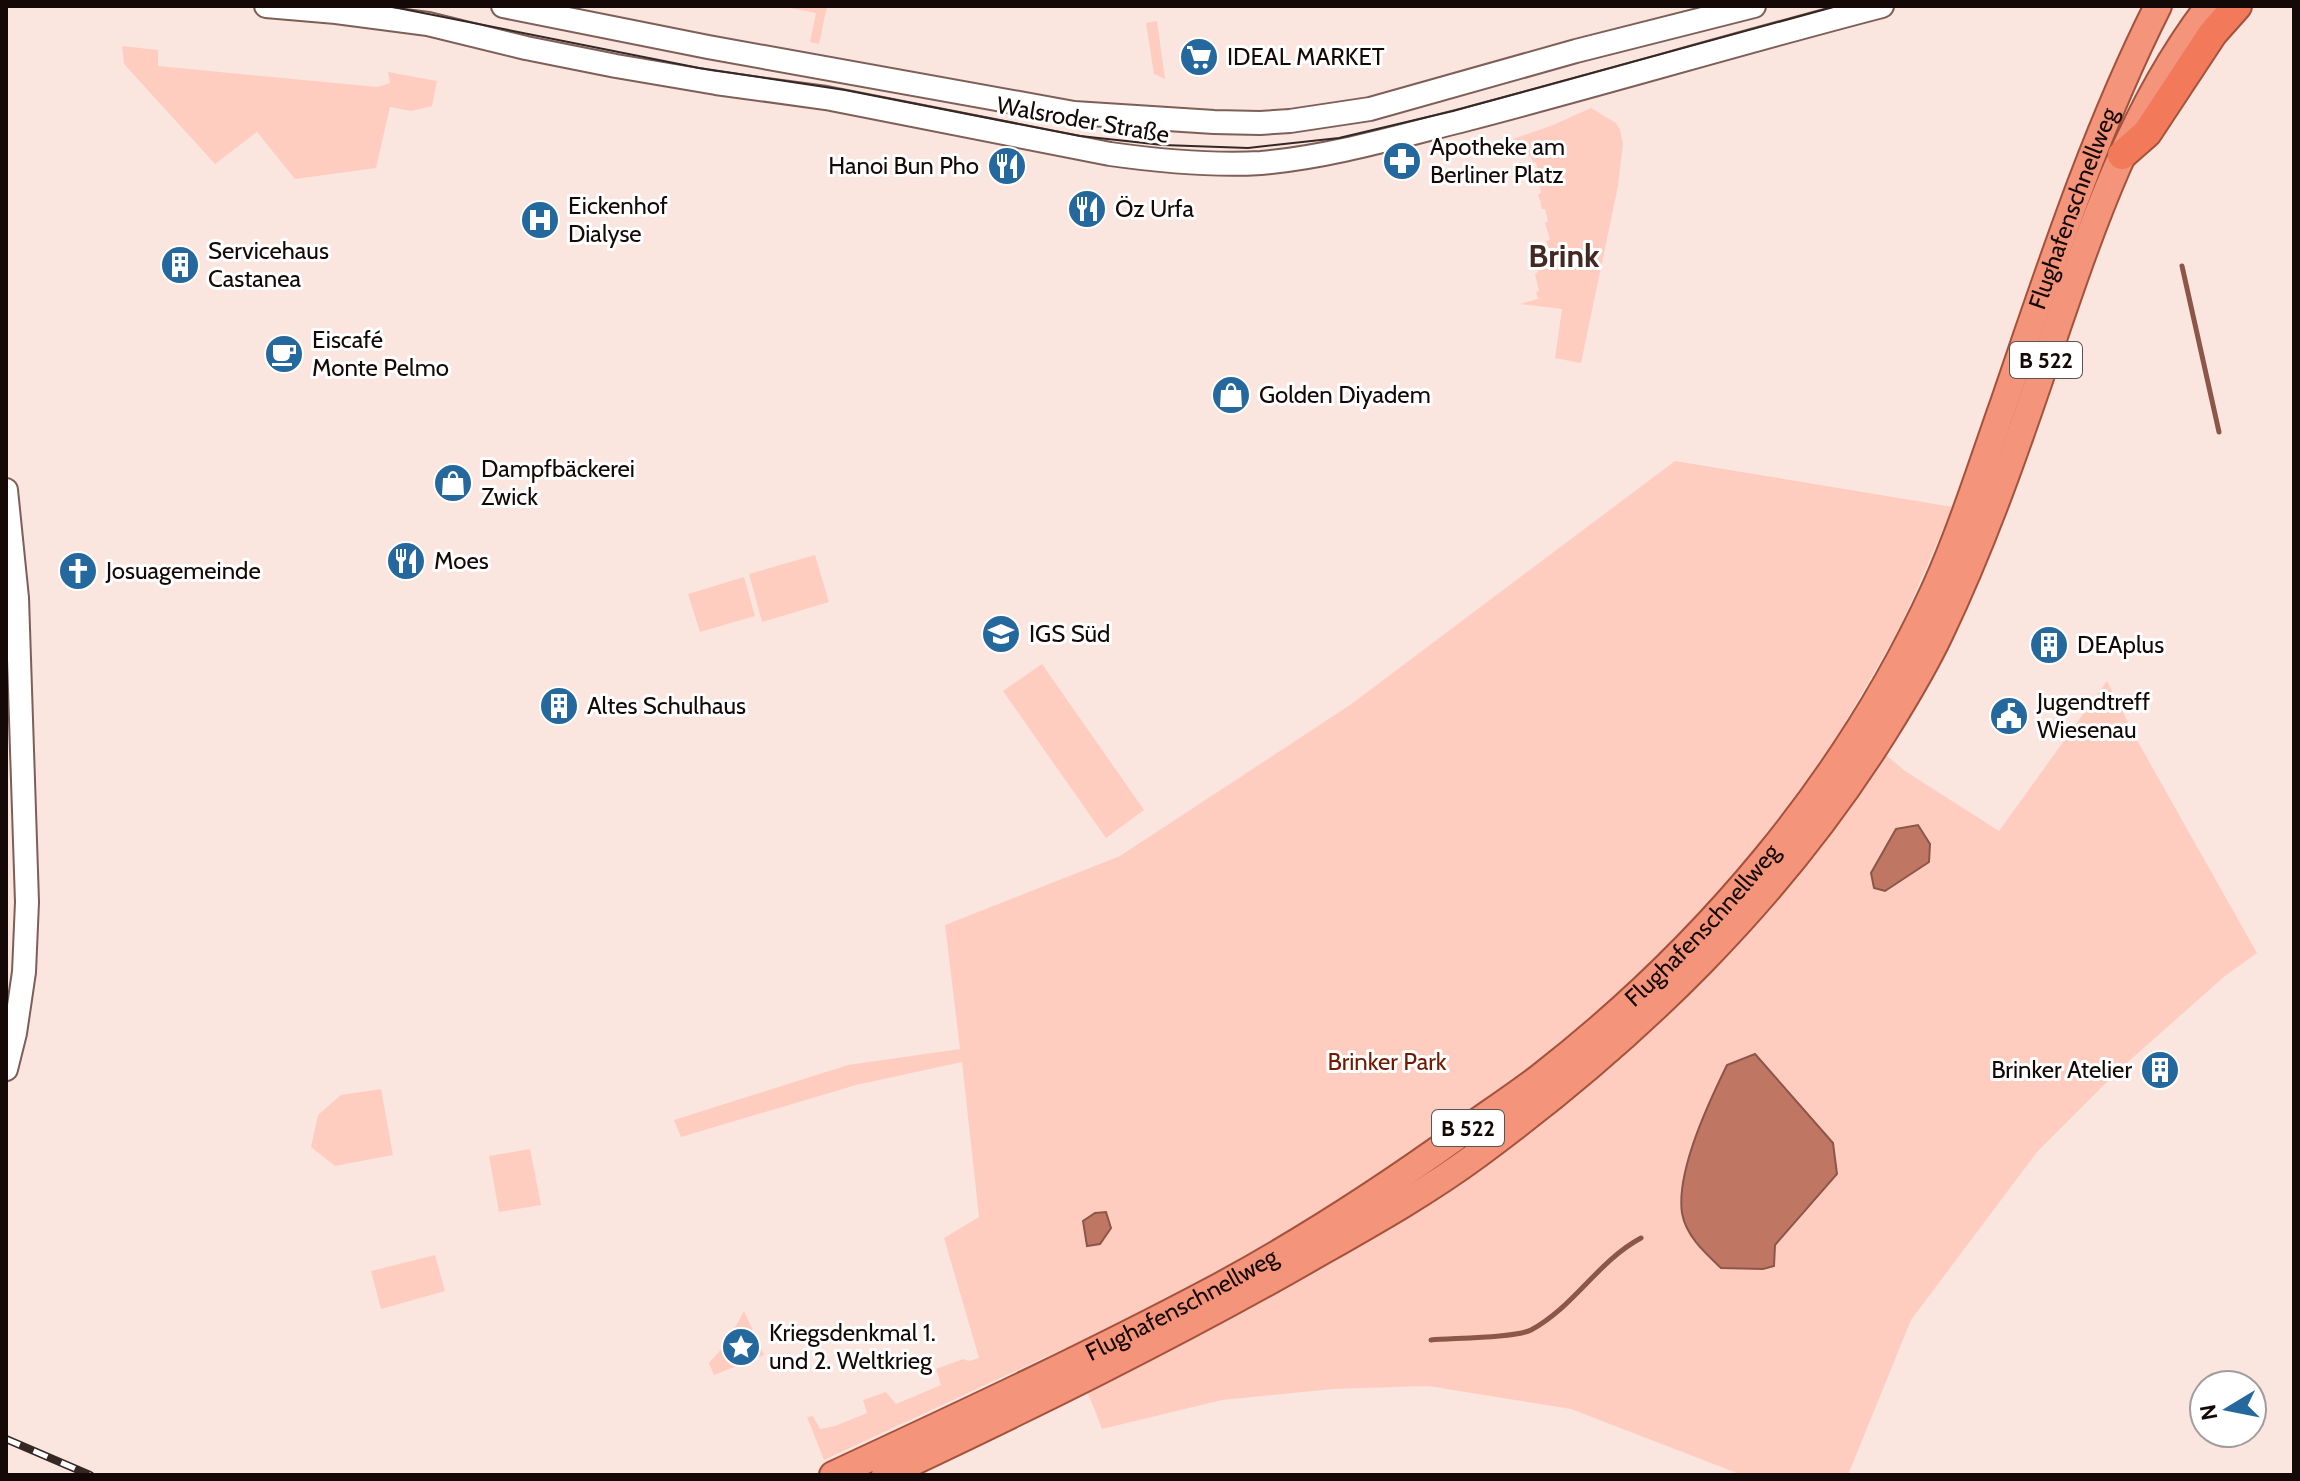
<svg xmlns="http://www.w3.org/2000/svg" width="2300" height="1481" font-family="Cabin,sans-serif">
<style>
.green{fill:#ffcdc0}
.water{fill:#bf7764;stroke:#8c5648;stroke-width:2}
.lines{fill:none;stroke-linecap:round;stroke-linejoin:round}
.stream{stroke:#8c5648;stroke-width:5}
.secondary-casing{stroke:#7d5f57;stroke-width:26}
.trunk-casing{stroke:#a4523c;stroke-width:30}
.motorway-casing{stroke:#a4523c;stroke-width:32}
.secondary{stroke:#fff;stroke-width:22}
.trunk{stroke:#f4947a;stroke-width:26}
.motorway{stroke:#f27959;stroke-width:28}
.tram{stroke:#342724;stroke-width:2}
.rail-casing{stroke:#342724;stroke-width:8}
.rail{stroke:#fff;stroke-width:5;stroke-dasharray:15;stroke-linecap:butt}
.labels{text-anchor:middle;stroke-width:6;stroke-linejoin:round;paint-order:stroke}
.shield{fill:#fff;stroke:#5a5351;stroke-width:2}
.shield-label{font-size:22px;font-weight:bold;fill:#140906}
.poi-label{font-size:24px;fill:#140906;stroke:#fff;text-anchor:start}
.street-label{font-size:24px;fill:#140906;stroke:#fff}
.park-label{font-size:24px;fill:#711a00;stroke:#fff}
.district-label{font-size:32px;font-weight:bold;fill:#432922;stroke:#fff}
</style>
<rect width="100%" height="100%" fill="#fae5df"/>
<g class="green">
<path d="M 780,6 L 827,6 L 819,44 L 810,42 L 816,13 Z"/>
<path d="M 1157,21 L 1165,79 L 1154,74 L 1146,23 Z"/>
<path d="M 122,46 L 158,50 L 158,66 L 377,87 L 390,83 L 388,72 L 437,81 L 432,106 L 411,111 L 390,107 L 376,168 L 295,179 L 257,132 L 215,164 L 124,64 Z"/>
<path d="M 1591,108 L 1616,123 L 1620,130 L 1623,143 L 1618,186 L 1581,363 L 1555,358 L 1562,309 L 1520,304 L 1541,298 L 1538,298 L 1536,292 L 1539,291 L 1535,274 L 1538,272 L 1535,260 L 1532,260 L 1530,253 L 1548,248 L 1546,241 L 1550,240 L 1545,223 L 1548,221 L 1545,209 L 1542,209 L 1540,202 L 1543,201 L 1540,201 L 1538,194 L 1541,193 L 1536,162 L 1533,163 L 1531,156 L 1521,158 L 1517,145 L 1515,145 L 1513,139 L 1553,125 Z"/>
<path d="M 1675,461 L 1953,507 L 1899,629 L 1846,721 L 1905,771 L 1999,831 L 2107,681 L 2138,742 L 2257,953 L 2225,976 L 2120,1069 L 2037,1152 L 1911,1320 L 1848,1475 L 1742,1475 L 1571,1409 L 1428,1386 L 1333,1389 L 1222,1400 L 1102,1429 L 1090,1398 L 1065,1348 L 824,1460 L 807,1417 L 813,1416 L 820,1429 L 835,1426 L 867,1413 L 863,1400 L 886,1392 L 896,1404 L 941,1385 L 936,1369 L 963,1359 L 969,1361 L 979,1358 L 944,1238 L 979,1217 L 962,1062 L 856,1085 L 681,1137 L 674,1120 L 848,1065 L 960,1049 L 945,925 L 1120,856 L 1350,705 Z"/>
<path d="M 815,555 L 829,602 L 762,622 L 749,574 Z"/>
<path d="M 744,577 L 755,616 L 700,632 L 688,594 Z"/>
<path d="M 1042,664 L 1144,810 L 1106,838 L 1003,691 Z"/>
<path d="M 381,1089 L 393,1155 L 335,1166 L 311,1147 L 318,1115 L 341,1095 Z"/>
<path d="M 530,1149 L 541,1205 L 499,1212 L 489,1156 Z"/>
<path d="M 435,1255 L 445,1291 L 381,1309 L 371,1271 Z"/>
<path d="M 744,1311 L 764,1355 L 714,1375 L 709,1363 L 726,1344 Z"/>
</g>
<g class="water">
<path d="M 1918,825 L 1930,844 L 1929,862 L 1885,891 L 1874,888 L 1871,873 L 1896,829 Z"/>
<path d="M 1755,1054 L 1833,1143 L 1837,1174 L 1775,1245 L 1774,1266 L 1763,1269 L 1721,1268 C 1705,1253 1686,1236 1682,1213 C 1676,1171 1709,1102 1727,1065 Z"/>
<path d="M 1106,1212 L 1111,1228 L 1100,1244 L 1087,1246 L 1083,1221 L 1095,1213 Z"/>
</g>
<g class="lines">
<g class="stream">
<path d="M 2182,266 L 2219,432"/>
<path d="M 1431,1340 C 1452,1338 1515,1338 1531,1330 C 1574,1307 1598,1261 1641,1238"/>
</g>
<defs>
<g id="secondary">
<path d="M 266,6 L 336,12 L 428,24 L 526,48 L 616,66 L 716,83 L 826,98 L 1110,154 C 1160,161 1211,166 1261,163 C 1331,157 1400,136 1468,119 C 1606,83 1743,42 1882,6"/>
<path d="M 503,6 L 708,47 L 1074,113 L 1214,122 L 1260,123 L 1290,121 L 1370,109 L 1576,51 L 1754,6"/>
<path d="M 6,490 L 17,598 L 27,902 L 24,972 L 15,1033 L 6,1069"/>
</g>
<g id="trunk">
<path id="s1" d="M 833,1475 C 962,1415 1091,1355 1217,1288 C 1302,1242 1384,1189 1463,1132 C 1488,1114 1514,1097 1539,1078 C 1706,948 1847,782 1935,589 C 1962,529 1982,465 2004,403 C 2050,269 2094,133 2158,6"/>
<path d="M 885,1475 C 1029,1407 1172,1337 1310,1258 C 1366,1226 1424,1194 1477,1155 C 1637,1037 1778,901 1884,732 C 1904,700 1924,667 1940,633 C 1985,539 2019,440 2052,342 C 2092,225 2133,105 2209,6"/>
</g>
<path id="motorway" d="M 2122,155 L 2147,133 L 2213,33 L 2237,6"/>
</defs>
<use href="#secondary" class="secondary-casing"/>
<use href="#trunk" class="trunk-casing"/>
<use href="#motorway" class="motorway-casing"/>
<use href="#secondary" class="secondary"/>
<use href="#trunk" class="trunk"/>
<use href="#motorway" class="motorway"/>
<path class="tram" d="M 388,6 L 699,68 L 845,90 L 1080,136 L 1163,145 L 1248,148 L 1339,138 L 1453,111 L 1837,6"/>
<defs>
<path id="rail" d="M 6,1439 L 90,1475"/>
</defs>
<use href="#rail" class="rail-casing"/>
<use href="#rail" class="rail"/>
</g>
<defs>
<symbol id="supermarket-disc" viewBox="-11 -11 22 22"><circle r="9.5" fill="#24689d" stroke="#fff"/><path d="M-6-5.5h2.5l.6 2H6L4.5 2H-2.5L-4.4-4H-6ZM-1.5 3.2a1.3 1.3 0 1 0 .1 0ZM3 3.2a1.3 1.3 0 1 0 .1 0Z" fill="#fff"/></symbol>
<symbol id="pharmacy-disc" viewBox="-11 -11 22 22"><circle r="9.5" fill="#24689d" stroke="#fff"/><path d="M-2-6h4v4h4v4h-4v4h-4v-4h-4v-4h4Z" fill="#fff"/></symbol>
<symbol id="restaurant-disc" viewBox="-11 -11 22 22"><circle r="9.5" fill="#24689d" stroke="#fff"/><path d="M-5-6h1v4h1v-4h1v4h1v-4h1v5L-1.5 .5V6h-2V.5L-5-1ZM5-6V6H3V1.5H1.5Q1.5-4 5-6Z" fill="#fff"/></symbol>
<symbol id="hospital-disc" viewBox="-11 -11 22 22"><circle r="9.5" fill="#24689d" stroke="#fff"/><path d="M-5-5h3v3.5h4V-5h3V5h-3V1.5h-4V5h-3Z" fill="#fff"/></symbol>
<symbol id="building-disc" viewBox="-11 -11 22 22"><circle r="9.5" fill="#24689d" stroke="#fff"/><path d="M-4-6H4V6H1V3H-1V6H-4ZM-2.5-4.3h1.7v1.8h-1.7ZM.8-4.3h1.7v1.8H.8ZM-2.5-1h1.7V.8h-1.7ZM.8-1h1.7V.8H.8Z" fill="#fff"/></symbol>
<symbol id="cafe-disc" viewBox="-11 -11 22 22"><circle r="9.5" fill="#24689d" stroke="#fff"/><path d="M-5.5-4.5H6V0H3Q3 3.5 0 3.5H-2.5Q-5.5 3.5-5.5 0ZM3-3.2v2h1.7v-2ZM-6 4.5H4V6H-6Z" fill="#fff"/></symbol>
<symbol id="shop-disc" viewBox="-11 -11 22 22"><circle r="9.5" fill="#24689d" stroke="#fff"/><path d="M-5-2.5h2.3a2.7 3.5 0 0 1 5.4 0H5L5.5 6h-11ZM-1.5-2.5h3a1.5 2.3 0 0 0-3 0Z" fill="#fff"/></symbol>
<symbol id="church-disc" viewBox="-11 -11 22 22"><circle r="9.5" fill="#24689d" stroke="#fff"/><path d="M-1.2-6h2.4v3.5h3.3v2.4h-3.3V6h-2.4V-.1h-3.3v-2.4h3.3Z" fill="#fff"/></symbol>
<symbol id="school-disc" viewBox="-11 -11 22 22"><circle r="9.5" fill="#24689d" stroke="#fff"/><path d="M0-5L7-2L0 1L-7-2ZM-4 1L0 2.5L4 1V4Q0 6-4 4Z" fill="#fff"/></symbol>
<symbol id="civic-disc" viewBox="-11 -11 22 22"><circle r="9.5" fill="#24689d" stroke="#fff"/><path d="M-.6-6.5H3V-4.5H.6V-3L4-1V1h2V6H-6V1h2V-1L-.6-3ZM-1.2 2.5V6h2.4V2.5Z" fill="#fff"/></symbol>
<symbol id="sight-disc" viewBox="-11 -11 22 22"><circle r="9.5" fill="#24689d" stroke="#fff"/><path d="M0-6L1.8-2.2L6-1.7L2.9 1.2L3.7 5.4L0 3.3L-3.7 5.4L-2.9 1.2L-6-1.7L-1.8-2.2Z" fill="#fff"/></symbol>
</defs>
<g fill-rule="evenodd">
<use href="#supermarket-disc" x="1177" y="35" width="44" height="44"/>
<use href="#pharmacy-disc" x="1380" y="139" width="44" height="44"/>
<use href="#restaurant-disc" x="985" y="144" width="44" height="44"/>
<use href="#restaurant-disc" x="1065" y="187" width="44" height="44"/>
<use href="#hospital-disc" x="518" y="198" width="44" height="44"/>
<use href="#building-disc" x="158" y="243" width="44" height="44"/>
<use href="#cafe-disc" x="262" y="332" width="44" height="44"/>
<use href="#shop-disc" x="1209" y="373" width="44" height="44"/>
<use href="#shop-disc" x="431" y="461" width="44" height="44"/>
<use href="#restaurant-disc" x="384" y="539" width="44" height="44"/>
<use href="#church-disc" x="56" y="549" width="44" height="44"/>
<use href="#school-disc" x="979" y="612" width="44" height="44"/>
<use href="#building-disc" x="2027" y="623" width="44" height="44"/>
<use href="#building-disc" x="537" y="684" width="44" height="44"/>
<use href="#civic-disc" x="1987" y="694" width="44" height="44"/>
<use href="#building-disc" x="2138" y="1048" width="44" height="44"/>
<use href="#sight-disc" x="719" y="1325" width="44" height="44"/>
</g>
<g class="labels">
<g class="shield">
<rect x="2010" y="342" width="72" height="36" rx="6"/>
<rect x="1432" y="1110" width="72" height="36" rx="6"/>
</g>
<g class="shield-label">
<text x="2046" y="368">B 522</text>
<text x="1468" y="1136">B 522</text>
</g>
<g class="poi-label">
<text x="1227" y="65">IDEAL MARKET</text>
<text x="1430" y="155">Apotheke am<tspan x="1430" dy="28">Berliner Platz</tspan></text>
<text x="979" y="174" text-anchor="end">Hanoi Bun Pho</text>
<text x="568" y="214">Eickenhof<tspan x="568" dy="28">Dialyse</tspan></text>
<text x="1115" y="217">Öz Urfa</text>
<text x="208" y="259">Servicehaus<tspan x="208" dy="28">Castanea</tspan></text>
<text x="312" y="348">Eiscafé<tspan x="312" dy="28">Monte Pelmo</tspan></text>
<text x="1259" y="403">Golden Diyadem</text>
<text x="481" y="477">Dampfbäckerei<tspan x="481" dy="28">Zwick</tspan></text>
<text x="434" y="569">Moes</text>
<text x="106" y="579">Josuagemeinde</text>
<text x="1029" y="642">IGS Süd</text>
<text x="2077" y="653">DEAplus</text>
<text x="2037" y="710">Jugendtreff<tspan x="2037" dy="28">Wiesenau</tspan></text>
<text x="587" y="714">Altes Schulhaus</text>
<text x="2132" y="1078" text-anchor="end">Brinker Atelier</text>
<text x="769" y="1341">Kriegsdenkmal 1.<tspan x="769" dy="28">und 2. Weltkrieg</tspan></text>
</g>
<g class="street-label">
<text transform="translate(1083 120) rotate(10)" y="8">Walsroder Straße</text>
<text dy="8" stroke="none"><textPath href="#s1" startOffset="1852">Flughafenschnellweg</textPath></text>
<text dy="8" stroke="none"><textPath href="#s1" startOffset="1036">Flughafenschnellweg</textPath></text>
<text dy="8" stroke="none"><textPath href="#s1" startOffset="388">Flughafenschnellweg</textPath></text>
</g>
<g class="park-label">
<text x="1387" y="1070">Brinker Park</text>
</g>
<g class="district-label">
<text x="1564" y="267">Brink</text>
</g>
</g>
<rect width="2300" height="1481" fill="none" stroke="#140906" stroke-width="16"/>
<g transform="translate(2228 1409) rotate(260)"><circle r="38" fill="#ffffff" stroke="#a19d9b" stroke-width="2"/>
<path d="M0-6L14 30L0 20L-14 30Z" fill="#24689d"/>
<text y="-12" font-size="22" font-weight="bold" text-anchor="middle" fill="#140906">N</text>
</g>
</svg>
